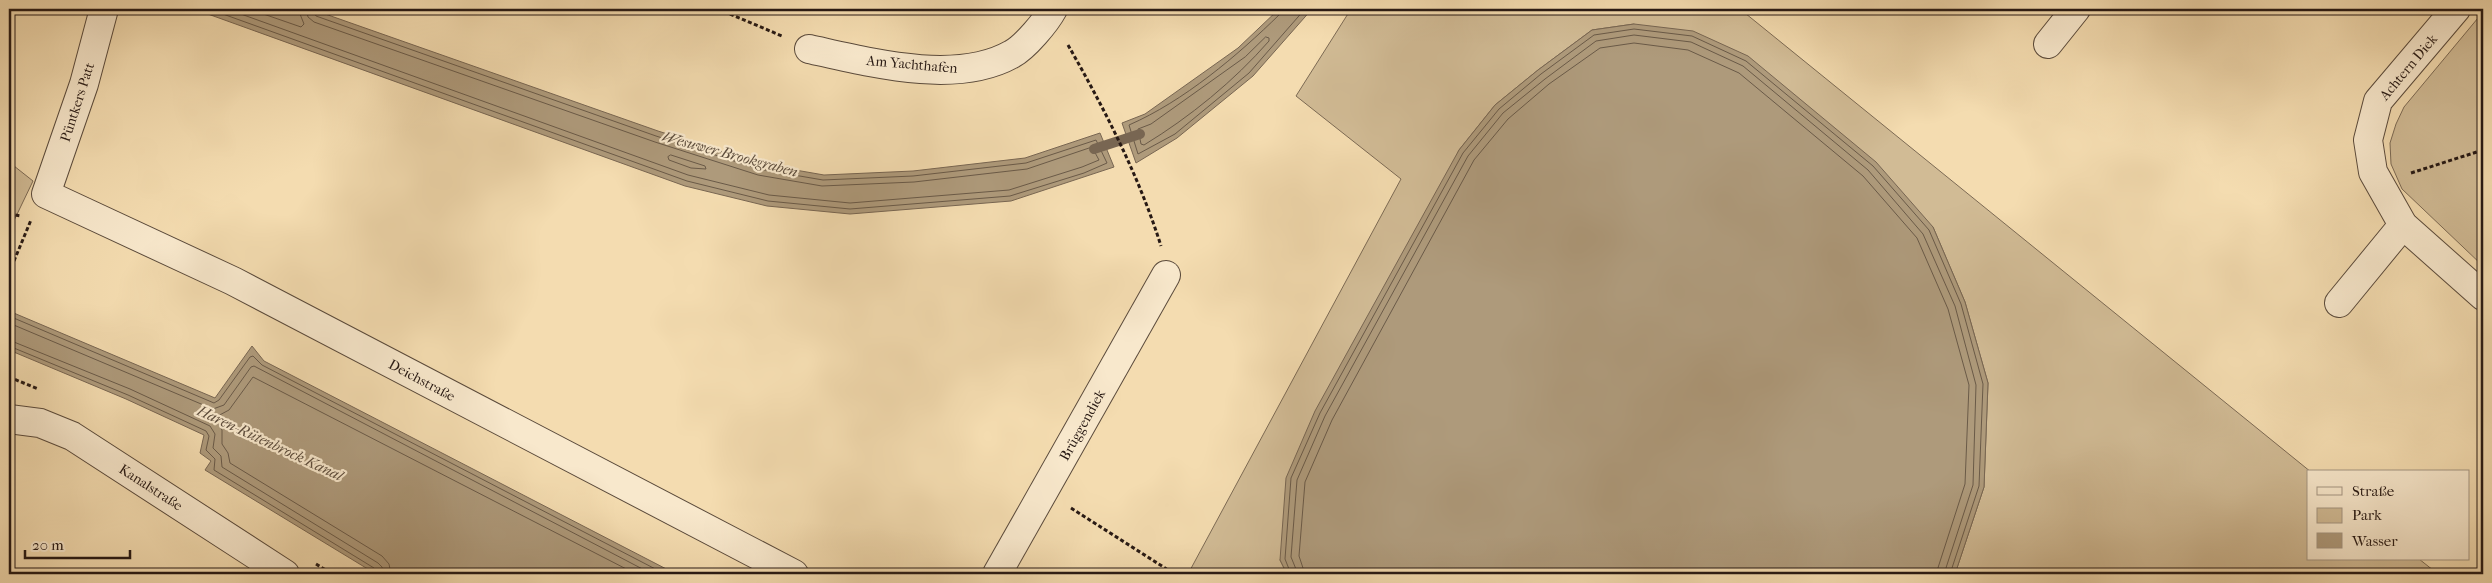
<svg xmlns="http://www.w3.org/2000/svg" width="2492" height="583" font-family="'IM FELL French Canon',serif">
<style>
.green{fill:#d1bb95;stroke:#7c6a54}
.water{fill:#ae9a7b;stroke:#786652}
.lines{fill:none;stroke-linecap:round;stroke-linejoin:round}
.shore{stroke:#6a5a48;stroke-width:1}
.stream{stroke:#786652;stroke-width:10}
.minor-casing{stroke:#5a4a3b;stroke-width:30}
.path{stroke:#271914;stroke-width:3;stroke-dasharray:4 2.5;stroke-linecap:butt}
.minor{stroke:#f8e8cc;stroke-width:28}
.labels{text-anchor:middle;stroke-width:4.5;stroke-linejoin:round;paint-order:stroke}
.street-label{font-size:14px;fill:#271914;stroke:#f8e8cc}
.water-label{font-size:15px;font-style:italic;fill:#5d4d3d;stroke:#f8e8cc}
</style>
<rect width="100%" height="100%" fill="#f4dcb0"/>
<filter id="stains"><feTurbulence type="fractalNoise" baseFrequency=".004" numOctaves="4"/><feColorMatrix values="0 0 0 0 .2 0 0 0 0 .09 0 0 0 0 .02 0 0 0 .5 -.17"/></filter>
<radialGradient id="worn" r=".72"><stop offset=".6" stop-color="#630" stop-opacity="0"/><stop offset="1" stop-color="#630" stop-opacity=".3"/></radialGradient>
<g class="green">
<path d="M 1351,9 L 1740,9 L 2311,472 L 2308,472 L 2308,559 L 2419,559 L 2438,574 L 1955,574 L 1984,487 L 1988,383 L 1965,302 L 1933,227 L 1634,24 L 1592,30 L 1538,70 L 1495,105 L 1459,150 L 1280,560 L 1287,574 L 1188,574 L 1401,179 L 1296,96 Z"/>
<path d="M 2483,12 L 2483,266 L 2402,189 L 2391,164 L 2390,143 L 2396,124 L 2404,107 Z"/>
<path d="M 9,162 L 33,181 L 9,231 Z"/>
</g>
<g class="water">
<path d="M 194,9 L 311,9 L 658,131 L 761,164 L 824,175 L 913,171 L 1025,158 L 1100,133 L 1114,167 L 1011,201 L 850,214 L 767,206 L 685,186 Z"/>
<path d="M 1279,9 L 1312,9 L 1253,76 L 1177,138 L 1136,163 L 1122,123 L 1145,114 L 1238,48 Z"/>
<path d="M 1634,24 L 1693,31 L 1748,56 L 1876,162 L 1933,227 L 1965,302 L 1988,383 L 1984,487 L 1955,574 L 1287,574 L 1280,560 L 1286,478 L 1315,411 L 1459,150 L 1495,105 L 1538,70 L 1592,30 Z"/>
<path d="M 9,311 L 215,398 L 252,346 L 264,361 L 676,574 L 376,574 L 205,470 L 211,461 L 200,453 L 204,435 L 126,399 L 9,350 Z"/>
</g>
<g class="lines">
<g class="shore">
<path d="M 209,9 L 687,181 L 768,201 L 850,209 L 1010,196 L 1084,173 L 1107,163 L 1096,140 L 1026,163 L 913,176 L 823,180 L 759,169 L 656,136 L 316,16 L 312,9"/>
<path d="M 227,9 L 688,175 L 769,195 L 850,203 L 1009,190 L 1082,167 L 1099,160 L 1092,147 L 1027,169 L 914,182 L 822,186 L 758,175 L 655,142 L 314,22 L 308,17 L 306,9"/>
<path d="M 249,9 L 301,27 L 304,24 L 298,9"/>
<path d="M 1282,9 L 1280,14 C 1237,56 1184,101 1129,125 L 1138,154 L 1175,134 L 1249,73 L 1305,9"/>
<path d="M 1266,37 L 1269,38 L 1269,41 C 1234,81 1190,117 1144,145 L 1141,144 L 1138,129 L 1151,124 L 1245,57 Z"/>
<path d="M 671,155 L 705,166 L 706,169 L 691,168 L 669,160 L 668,157 Z"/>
<path d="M 9,316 L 214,403 L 219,400 L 250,357 L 253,356 L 262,365 L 665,574"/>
<path d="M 9,323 L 213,409 L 224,405 L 251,367 L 254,366 L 652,574"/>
<path d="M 9,340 L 130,389 L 210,426 L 215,434 L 213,448 L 221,456 L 222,467 L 378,563 L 382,567 L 384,574"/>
<path d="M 9,346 L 128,395 L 206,431 L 209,436 L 206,450 L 215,459 L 214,470 L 374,568 L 377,574"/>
<path d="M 391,574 L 389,564 L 382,556 L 230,463 L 228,453 L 222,444 L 222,430 L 214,418 L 229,410 L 253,377 L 636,574"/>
<path d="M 1291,574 L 1285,559 L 1291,478 L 1320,413 L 1463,153 L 1499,109 L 1541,74 L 1594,35 L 1634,29 L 1692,36 L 1746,61 L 1873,166 L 1929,230 L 1961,304 L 1983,384 L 1979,486 L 1950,574"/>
<path d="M 1298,574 L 1291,557 L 1297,480 L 1325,416 L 1468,156 L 1503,113 L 1545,79 L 1596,41 L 1634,35 L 1691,42 L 1743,66 L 1868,170 L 1923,234 L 1955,306 L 1976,385 L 1973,485 L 1944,574"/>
<path d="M 1305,574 L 1299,556 L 1305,482 L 1332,420 L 1474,160 L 1508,119 L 1549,84 L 1600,48 L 1634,43 L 1688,50 L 1739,73 L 1863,176 L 1917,238 L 1948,309 L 1969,385 L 1965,484 L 1936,574"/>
</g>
<path class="stream" d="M 1094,149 L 1140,134"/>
<defs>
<g id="minor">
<path d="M 104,9 L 84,84 L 46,194 L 233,281 L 794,574"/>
<path d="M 2456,9 L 2378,101 L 2368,140 L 2373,172 L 2403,225 L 2483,296"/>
<path d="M 2048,44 L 2076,9"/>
<path d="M 809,49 C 868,62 956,86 1012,54 C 1025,47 1046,22 1053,9"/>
<path d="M 2339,303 L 2403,225"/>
<path d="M 9,419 L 40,423 L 72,436 L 285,574"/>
<path d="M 997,574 L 1166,275"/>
</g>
</defs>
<use href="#minor" class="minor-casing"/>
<g class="path">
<path d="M 718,9 L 782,36"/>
<path d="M 1068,45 C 1104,108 1139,176 1161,246"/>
<path d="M 2411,173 L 2483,150"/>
<path d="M 9,214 L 21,216"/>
<path d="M 9,273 L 31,220"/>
<path d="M 9,377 L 38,389"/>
<path d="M 1071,508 L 1165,568 L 1172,574"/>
<path d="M 316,564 L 332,574"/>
</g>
<use href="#minor" class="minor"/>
</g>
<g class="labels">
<g class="street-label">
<text transform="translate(912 64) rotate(5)" y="5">Am Yachthafen</text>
<text transform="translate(2408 67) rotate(-50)" y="5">Achtern Diek</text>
<text transform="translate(77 102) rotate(-72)" y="5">Püntkers Patt</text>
<text transform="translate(422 380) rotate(28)" y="5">Deichstraße</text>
<text transform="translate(1082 425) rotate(-61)" y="5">Brüggendiek</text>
<text transform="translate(151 487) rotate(33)" y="5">Kanalstraße</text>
</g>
<g class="water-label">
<text transform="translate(730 154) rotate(15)" y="5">Wesuwer Brookgraben</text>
<text transform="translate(270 443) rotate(25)" y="5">Haren-Rütenbrock Kanal</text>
</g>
</g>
<rect width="2492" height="583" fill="none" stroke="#f4dcb0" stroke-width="30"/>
<rect x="10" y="10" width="2472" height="563" fill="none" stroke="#271914" stroke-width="2.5"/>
<rect x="15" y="15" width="2462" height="553" fill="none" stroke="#271914"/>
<rect x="2307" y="470" width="162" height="90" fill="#f8e8cc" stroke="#a49582"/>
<rect x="2317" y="487" width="25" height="8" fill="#f8e8cc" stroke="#a49582"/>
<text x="2352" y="496" font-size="15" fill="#271914">Straße</text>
<rect x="2317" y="508" width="25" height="15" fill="#d1bb95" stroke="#a49582"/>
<text x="2352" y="520" font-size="15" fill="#271914">Park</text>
<rect x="2317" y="533" width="25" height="15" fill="#ae9a7b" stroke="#a49582"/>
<text x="2352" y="546" font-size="15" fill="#271914">Wasser</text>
<path d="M25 550v8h105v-8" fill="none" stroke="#271914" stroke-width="2.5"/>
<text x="32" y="550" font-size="15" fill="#271914" stroke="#f8e8cc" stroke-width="4" paint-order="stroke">20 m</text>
<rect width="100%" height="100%" filter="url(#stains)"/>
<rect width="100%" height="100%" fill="url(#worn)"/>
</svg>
